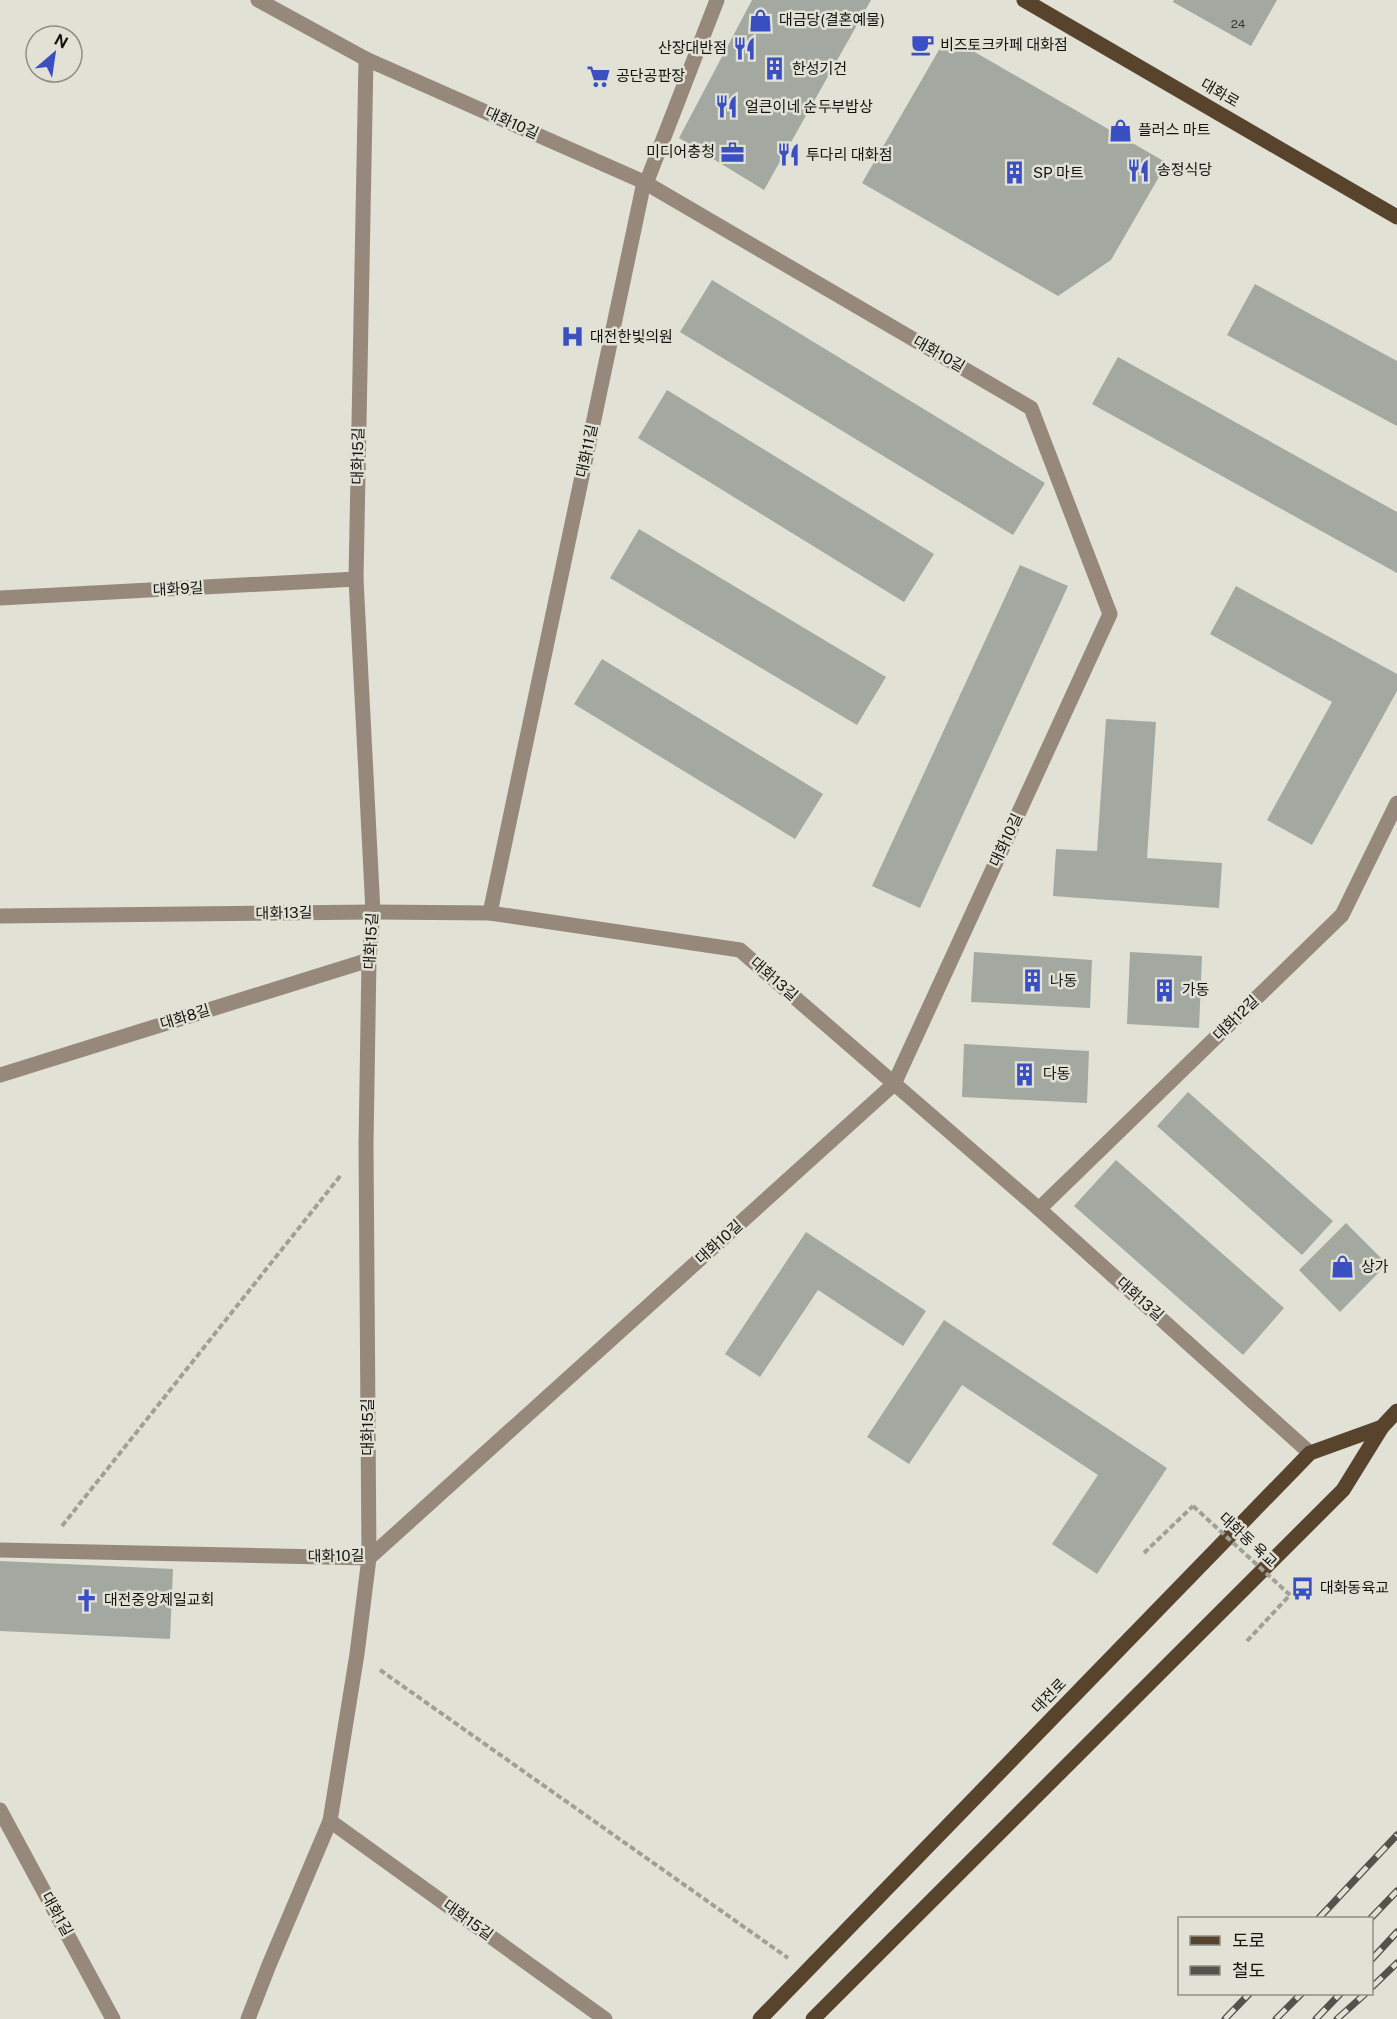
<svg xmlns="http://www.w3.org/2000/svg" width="1397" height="2019" font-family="'Public Sans','Noto Sans KR',sans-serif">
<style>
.building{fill:#a3a9a0}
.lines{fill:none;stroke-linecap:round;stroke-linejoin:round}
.path{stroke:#a1a097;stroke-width:4;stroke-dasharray:6 3;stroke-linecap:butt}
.minor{stroke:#96897c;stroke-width:15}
.major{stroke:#58432c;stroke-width:15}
.rail-casing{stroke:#53524c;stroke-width:7}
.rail{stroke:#e2e1d5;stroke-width:4.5;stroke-dasharray:14;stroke-linecap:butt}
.path-bridge{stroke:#a1a097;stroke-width:4;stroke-dasharray:6 3;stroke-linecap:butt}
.labels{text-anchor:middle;stroke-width:5;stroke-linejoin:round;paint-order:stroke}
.number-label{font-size:12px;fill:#383834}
.poi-label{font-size:15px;fill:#141310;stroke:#e2e1d5;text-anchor:start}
.street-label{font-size:15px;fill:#141310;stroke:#e2e1d5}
</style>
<rect width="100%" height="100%" fill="#e2e1d5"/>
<g class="building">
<path d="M 752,0 L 871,0 L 764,190 L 679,138 Z"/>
<path d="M 1174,0 L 1277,0 L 1251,46 L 1173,2 Z"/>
<path d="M 947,36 L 1167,163 L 1111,260 L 1058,296 L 862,183 Z"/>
<path d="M 712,280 L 1045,483 L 1013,535 L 680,332 Z"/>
<path d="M 1255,284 L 1397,361 L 1397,426 L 1227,335 Z"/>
<path d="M 1118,357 L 1397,512 L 1397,573 L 1092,404 Z"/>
<path d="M 667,390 L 934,554 L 904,602 L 638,438 Z"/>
<path d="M 639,529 L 886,677 L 857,725 L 610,578 Z"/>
<path d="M 1020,565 L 1068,586 L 920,908 L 872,886 Z"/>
<path d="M 1236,586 L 1397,674 L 1397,691 L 1312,845 L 1267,820 L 1332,702 L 1210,634 Z"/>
<path d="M 602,659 L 823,794 L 795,839 L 574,704 Z"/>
<path d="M 1106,719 L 1156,722 L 1147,858 L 1222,863 L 1219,908 L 1053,896 L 1056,849 L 1097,851 Z"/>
<path d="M 974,952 L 1092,960 L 1090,1008 L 971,1002 Z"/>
<path d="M 1130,952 L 1202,956 L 1199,1028 L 1127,1024 Z"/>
<path d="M 964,1044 L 1089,1051 L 1087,1103 L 962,1097 Z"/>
<path d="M 1188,1092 L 1333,1221 L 1302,1255 L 1157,1126 Z"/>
<path d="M 1116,1160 L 1284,1308 L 1243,1355 L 1074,1206 Z"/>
<path d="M 1346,1223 L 1387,1264 L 1340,1312 L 1299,1270 Z"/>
<path d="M 806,1232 L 926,1311 L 903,1346 L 818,1290 L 760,1377 L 725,1354 Z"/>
<path d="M 944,1320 L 1167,1468 L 1097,1574 L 1052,1544 L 1098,1475 L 962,1385 L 909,1464 L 867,1437 Z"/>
<path d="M 0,1561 L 173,1569 L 170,1639 L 0,1631 Z"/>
</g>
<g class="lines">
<g class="path">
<path d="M 62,1526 L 341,1175"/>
<path d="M 1144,1553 L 1193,1506"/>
<path d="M 1247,1641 L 1290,1595"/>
<path d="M 380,1670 L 788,1958"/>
</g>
<g class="minor">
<path d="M 0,598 L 356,579"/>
<path d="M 490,913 L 644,182 L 647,181 L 717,0"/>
<path d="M 0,916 L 373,912 L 490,913 L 740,950 L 1039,1209 L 1310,1453"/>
<path d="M 0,1075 L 369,960"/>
<path d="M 1039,1209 L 1342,915 L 1397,803"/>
<path d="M 0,1550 L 369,1558 L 894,1084 L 1110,614 L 1031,408 L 644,182 L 366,59 L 258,0"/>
<path d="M 0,1810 L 113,2019"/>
<path d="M 330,1821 L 605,2019"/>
<path d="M 248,2019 L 269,1965 L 330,1821 L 357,1654 L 369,1558 L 366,1144 L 369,960 L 373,912 L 356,579 L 366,59"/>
</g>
<g class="major">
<path d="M 1024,0 L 1397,217"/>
<path d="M 760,2019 L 1310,1453 L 1382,1427"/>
<path d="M 813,2019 L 1343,1490 L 1382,1427 L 1397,1411"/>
</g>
<defs>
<g id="rail">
<path d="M 1319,1918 L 1397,1835"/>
<path d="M 1371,1918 L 1397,1891"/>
<path d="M 1372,1959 L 1397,1932"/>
<path d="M 1372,1987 L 1397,1963"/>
<path d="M 1225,2019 L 1249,1994"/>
<path d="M 1276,2019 L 1301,1994"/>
<path d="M 1316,2019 L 1340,1994"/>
<path d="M 1337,2019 L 1365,1994"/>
</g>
</defs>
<use href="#rail" class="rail-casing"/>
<use href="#rail" class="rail"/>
<path class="path-bridge" d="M 1193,1506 L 1290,1595"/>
</g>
<defs>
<symbol id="shop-bare" viewBox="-9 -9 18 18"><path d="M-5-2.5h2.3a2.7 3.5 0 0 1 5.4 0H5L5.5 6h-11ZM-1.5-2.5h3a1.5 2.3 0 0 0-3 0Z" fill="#3a4fc1" stroke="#e2e1d5" stroke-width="2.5" paint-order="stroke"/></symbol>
<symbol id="cafe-bare" viewBox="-9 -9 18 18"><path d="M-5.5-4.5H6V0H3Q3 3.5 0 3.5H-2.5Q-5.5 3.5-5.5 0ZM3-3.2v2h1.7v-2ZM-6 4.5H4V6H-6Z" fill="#3a4fc1" stroke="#e2e1d5" stroke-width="2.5" paint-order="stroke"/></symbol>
<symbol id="restaurant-bare" viewBox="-9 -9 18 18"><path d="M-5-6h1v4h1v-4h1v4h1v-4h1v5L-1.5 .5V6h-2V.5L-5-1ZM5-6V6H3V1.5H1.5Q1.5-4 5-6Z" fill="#3a4fc1" stroke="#e2e1d5" stroke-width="2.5" paint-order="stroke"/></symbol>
<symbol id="building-bare" viewBox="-9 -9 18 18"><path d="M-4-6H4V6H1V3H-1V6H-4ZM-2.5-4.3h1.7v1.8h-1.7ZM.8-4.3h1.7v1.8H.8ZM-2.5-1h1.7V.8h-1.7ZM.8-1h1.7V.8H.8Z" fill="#3a4fc1" stroke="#e2e1d5" stroke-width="2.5" paint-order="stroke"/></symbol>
<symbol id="supermarket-bare" viewBox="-9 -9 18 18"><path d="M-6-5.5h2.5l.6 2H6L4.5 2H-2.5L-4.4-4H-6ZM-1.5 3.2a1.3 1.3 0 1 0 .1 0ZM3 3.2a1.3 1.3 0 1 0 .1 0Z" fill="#3a4fc1" stroke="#e2e1d5" stroke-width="2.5" paint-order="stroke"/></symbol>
<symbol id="office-bare" viewBox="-9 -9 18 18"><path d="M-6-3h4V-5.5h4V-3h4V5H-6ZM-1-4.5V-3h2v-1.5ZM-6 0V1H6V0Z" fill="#3a4fc1" stroke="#e2e1d5" stroke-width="2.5" paint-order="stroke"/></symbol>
<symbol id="hospital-bare" viewBox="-9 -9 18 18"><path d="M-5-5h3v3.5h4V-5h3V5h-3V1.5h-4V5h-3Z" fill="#3a4fc1" stroke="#e2e1d5" stroke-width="2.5" paint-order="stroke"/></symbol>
<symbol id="bus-bare" viewBox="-9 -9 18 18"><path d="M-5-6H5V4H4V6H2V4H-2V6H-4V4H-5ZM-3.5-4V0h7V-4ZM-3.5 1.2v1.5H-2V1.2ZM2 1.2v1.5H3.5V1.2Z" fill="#3a4fc1" stroke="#e2e1d5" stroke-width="2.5" paint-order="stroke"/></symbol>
<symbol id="church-bare" viewBox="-9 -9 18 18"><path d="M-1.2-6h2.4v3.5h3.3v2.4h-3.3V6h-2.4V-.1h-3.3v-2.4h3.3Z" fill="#3a4fc1" stroke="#e2e1d5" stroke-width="2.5" paint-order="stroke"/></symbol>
</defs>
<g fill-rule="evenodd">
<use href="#shop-bare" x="744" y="4" width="33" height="33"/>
<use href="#cafe-bare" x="906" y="28" width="33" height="33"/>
<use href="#restaurant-bare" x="728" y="32" width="33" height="33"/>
<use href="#building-bare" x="758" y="52" width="33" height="33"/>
<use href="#supermarket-bare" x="582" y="60" width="33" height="33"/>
<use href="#restaurant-bare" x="710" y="90" width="33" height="33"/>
<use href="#shop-bare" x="1104" y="114" width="33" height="33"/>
<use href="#office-bare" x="716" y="136" width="33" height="33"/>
<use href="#restaurant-bare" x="772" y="138" width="33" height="33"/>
<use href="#restaurant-bare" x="1122" y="154" width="33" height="33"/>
<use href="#building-bare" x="998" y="156" width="33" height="33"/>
<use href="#hospital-bare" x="556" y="320" width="33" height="33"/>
<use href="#building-bare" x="1016" y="964" width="33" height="33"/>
<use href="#building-bare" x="1148" y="974" width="33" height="33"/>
<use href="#building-bare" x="1008" y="1058" width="33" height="33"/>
<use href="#shop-bare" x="1326" y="1250" width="33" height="33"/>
<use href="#bus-bare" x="1286" y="1572" width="33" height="33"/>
<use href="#church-bare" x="70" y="1584" width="33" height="33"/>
</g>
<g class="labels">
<g class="number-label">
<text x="1238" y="28">24</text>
</g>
<g class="poi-label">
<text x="779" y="25">대금당(결혼예물)</text>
<text x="940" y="50">비즈토크카페 대화점</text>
<text x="727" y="53" text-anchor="end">산장대반점</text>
<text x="792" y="74">한성기건</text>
<text x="616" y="81">공단공판장</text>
<text x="745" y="112">얼큰이네 순두부밥상</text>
<text x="1138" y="135">플러스 마트</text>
<text x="715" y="157" text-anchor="end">미디어충청</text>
<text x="806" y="160">투다리 대화점</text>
<text x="1157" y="175">송정식당</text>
<text x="1033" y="178">SP 마트</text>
<text x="590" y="342">대전한빛의원</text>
<text x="1050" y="986">나동</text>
<text x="1182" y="995">가동</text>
<text x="1043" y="1079">다동</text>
<text x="1361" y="1272">상가</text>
<text x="1320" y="1593">대화동육교</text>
<text x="104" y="1605">대전중앙제일교회</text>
</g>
<g class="street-label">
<text transform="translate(1220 93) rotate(30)" y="5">대화로</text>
<text transform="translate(512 123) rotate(24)" y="5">대화10길</text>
<text transform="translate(939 354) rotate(30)" y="5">대화10길</text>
<text transform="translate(587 451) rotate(-78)" y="5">대화11길</text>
<text transform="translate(358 456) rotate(-89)" y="5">대화15길</text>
<text transform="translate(178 589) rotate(-3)" y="5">대화9길</text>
<text transform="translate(1006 840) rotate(-65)" y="5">대화10길</text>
<text transform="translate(284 913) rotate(-1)" y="5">대화13길</text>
<text transform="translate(371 941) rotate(-87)" y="5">대화15길</text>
<text transform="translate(774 979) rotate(41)" y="5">대화13길</text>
<text transform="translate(185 1017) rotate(-17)" y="5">대화8길</text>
<text transform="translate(1236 1018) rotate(-44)" y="5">대화12길</text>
<text transform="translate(719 1242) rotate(-42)" y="5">대화10길</text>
<text transform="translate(1140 1299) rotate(42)" y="5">대화13길</text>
<text transform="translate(368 1427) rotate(-90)" y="5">대화15길</text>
<text transform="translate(1248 1540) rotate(43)" y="5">대화동 육교</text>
<text transform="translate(336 1556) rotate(-1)" y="5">대화10길</text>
<text transform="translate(1049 1696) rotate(-46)" y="5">대전로</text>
<text transform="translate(57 1914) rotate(61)" y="5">대화1길</text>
<text transform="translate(468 1920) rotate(36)" y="5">대화15길</text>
</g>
</g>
<rect x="1178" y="1917" width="195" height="78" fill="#e2e1d5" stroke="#908f86" stroke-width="1.5"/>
<rect x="1190" y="1936" width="30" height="9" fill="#58432c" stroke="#908f86" stroke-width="1.5"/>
<text x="1232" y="1947" font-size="18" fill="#141310">도로</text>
<rect x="1190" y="1966" width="30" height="9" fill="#53524c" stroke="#908f86" stroke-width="1.5"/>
<text x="1232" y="1977" font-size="18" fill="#141310">철도</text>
<g transform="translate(54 54) rotate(29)"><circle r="28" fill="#e2e1d5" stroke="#908f86" stroke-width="1.5"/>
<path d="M0-4.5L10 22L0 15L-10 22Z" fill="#3a4fc1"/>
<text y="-9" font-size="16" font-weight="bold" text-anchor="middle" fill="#141310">N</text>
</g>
</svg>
